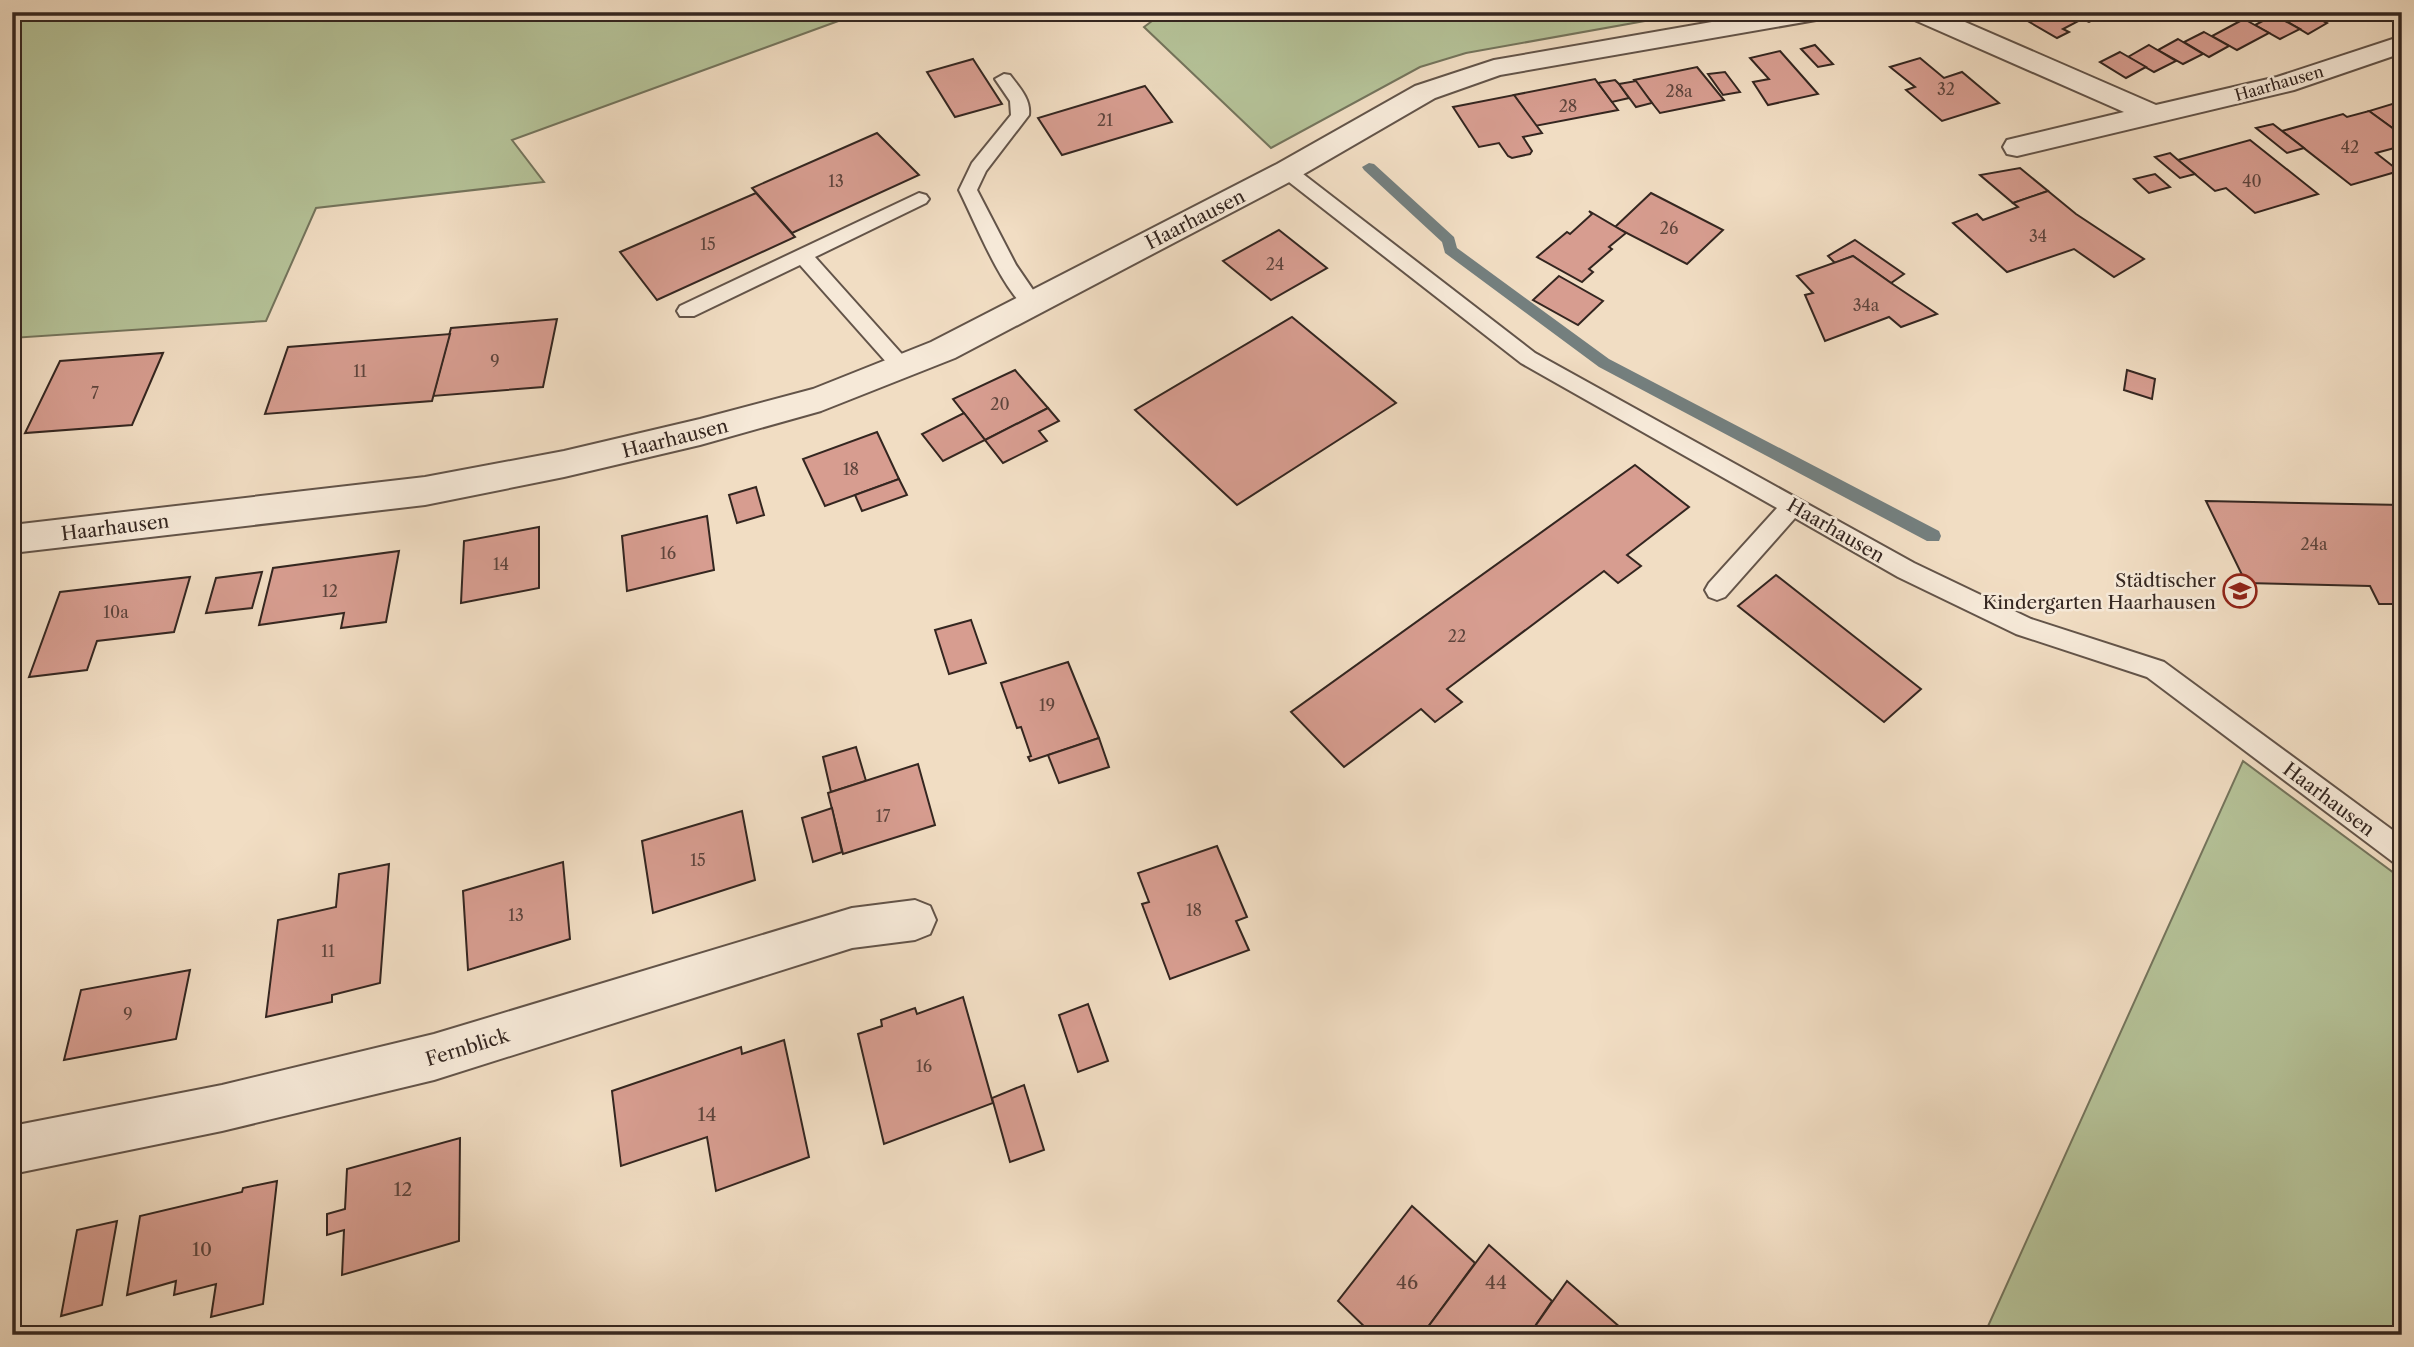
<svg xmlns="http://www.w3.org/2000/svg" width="2414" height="1347" font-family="'Libre Caslon Text',serif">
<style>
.green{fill:#b5c298;stroke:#74745c;stroke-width:2}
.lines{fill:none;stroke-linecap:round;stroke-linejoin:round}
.stream{fill:#747f7e;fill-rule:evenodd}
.building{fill:#d79d90;stroke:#342620;stroke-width:2}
.service-casing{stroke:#635449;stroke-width:4}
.minor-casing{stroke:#635449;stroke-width:4}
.service{fill:#f6e9d8;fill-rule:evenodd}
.minor{fill:#f6e9d8;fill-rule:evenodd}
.labels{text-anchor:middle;stroke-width:5;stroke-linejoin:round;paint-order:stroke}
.far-street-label{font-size:16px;fill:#342620;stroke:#f6e9d8}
.number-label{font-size:16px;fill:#5d443c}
.street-label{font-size:19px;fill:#342620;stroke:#f6e9d8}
.poi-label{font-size:19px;fill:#342620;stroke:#f6e9d8;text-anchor:end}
.near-number-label{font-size:19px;fill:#5d443c}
</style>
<rect width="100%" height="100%" fill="#f1ddc3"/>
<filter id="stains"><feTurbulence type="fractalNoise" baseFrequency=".00286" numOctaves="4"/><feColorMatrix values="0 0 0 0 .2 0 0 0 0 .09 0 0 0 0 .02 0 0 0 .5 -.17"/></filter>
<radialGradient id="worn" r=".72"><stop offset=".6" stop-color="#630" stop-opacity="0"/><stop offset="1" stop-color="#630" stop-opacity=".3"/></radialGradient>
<g class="green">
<path d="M 12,12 L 863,12 L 512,140 L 544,182 L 316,208 L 266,321 L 12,338 Z"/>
<path d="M 1164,12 L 1695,12 L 1466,53 L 1420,67 L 1271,148 L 1144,27 Z"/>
<path d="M 2243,761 L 2402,879 L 2402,1335 L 1984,1335 Z"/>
</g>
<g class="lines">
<path class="stream" d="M 1369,163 L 1374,164 L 1454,237 L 1457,248 L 1609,359 L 1939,531 L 1941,536 L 1939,541 L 1927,541 L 1599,367 L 1445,253 L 1442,242 L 1364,170 L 1362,167 Z"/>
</g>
<g class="building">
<path d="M 2012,12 L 2095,12 L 2101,16 L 2089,22 L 2082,19 L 2063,29 L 2069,32 L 2057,38 Z"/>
<path d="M 2297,12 L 2307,12 L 2327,23 L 2308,34 L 2283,19 Z"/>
<path d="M 2274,15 L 2300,29 L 2280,39 L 2255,25 Z"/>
<path d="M 2244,19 L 2269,33 L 2237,50 L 2212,36 Z"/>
<path d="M 2204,32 L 2229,46 L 2209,57 L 2184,42 Z"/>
<path d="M 2178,39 L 2203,54 L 2183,64 L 2158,50 Z"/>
<path d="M 1815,45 L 1833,64 L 1818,67 L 1801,49 Z"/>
<path d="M 2149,45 L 2176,61 L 2154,72 L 2128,57 Z"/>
<path d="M 1780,51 L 1818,94 L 1768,105 L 1753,82 L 1769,79 L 1750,58 Z"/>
<path d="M 2120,52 L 2146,67 L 2126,78 L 2100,62 Z"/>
<path d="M 1920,58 L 1944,78 L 1962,72 L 1999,103 L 1942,121 L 1906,90 L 1915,87 L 1890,67 Z"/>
<path d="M 973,59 L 1002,104 L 955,117 L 927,72 Z"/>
<path d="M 1697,67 L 1724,100 L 1660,113 L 1634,80 Z"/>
<path d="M 1725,72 L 1740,92 L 1723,95 L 1708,74 Z"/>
<path d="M 1595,79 L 1618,110 L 1535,126 L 1514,95 Z"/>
<path d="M 1615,80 L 1619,84 L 1629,98 L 1612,102 L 1598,83 Z"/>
<path d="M 1636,81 L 1652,103 L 1636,107 L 1619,84 Z"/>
<path d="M 1145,86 L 1172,122 L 1062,155 L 1038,118 Z"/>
<path d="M 1514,95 L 1542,133 L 1523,137 L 1532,151 L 1530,154 L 1512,158 L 1508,156 L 1499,143 L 1479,147 L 1453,107 Z"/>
<path d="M 2402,101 L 2402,135 L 2369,111 Z"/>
<path d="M 2369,111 L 2402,135 L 2402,146 L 2376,153 L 2399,171 L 2351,185 L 2282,131 L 2343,114 L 2347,117 Z"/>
<path d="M 2273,124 L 2282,131 L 2304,148 L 2287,153 L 2256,128 Z"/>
<path d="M 877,133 L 919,175 L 792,233 L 752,188 Z"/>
<path d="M 2250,140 L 2318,194 L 2255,213 L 2226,188 L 2215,191 L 2178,160 Z"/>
<path d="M 2170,153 L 2178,160 L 2195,174 L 2180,178 L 2155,157 Z"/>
<path d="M 2020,168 L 2048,191 L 2013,203 L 1980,175 Z"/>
<path d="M 2155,174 L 2170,187 L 2149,193 L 2134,179 Z"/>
<path d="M 2048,191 L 2076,214 L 2144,259 L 2114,277 L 2074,249 L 2007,272 L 1953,223 L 1977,214 L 1983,220 L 2018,207 L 2013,203 Z"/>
<path d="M 756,193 L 795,237 L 657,300 L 620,252 Z"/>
<path d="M 1651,193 L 1723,230 L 1687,264 L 1615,227 Z"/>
<path d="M 1589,211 L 1626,233 L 1609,247 L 1612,249 L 1589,269 L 1593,272 L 1582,282 L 1537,257 L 1567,232 L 1570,234 L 1592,214 Z"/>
<path d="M 1279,230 L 1327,268 L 1271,300 L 1223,261 Z"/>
<path d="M 1855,240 L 1904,274 L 1891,283 L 1853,256 L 1835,263 L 1828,256 Z"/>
<path d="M 1853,256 L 1891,283 L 1937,314 L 1901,327 L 1889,317 L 1825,341 L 1805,295 L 1813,293 L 1797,276 Z"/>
<path d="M 1559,276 L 1603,301 L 1578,325 L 1533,300 Z"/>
<path d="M 1292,317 L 1396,403 L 1237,505 L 1135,410 Z"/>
<path d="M 557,319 L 543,387 L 433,396 L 451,328 Z"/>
<path d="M 450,334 L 432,401 L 265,414 L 288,347 Z"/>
<path d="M 163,353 L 132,425 L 25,433 L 60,361 Z"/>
<path d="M 1015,370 L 1048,408 L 985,440 L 953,399 Z"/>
<path d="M 2127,370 L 2155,379 L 2152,399 L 2124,390 Z"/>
<path d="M 1048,408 L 1059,421 L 1039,431 L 1047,441 L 1003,463 L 985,440 Z"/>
<path d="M 964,413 L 985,440 L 943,461 L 922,434 Z"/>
<path d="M 877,432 L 899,479 L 825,506 L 803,459 Z"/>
<path d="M 1635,465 L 1689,507 L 1627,555 L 1641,566 L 1618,583 L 1604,571 L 1447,689 L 1462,702 L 1435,722 L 1421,709 L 1344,767 L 1291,712 Z"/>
<path d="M 899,479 L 907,495 L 862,511 L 855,495 Z"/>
<path d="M 756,487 L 764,515 L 737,523 L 729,495 Z"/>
<path d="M 2206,501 L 2402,505 L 2402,604 L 2379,604 L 2370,586 L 2246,583 Z"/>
<path d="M 707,516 L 714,570 L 627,591 L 622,536 Z"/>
<path d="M 539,527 L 539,588 L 461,603 L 464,541 Z"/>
<path d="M 399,551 L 386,622 L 341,628 L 344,613 L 259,625 L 273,568 Z"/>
<path d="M 262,572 L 252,608 L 206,613 L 216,578 Z"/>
<path d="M 1776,575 L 1921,689 L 1884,722 L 1738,606 Z"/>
<path d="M 190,577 L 174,632 L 97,641 L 87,670 L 29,677 L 60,592 Z"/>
<path d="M 971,620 L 986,663 L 949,674 L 935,630 Z"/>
<path d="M 1068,662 L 1099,738 L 1030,761 L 1028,757 L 1031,756 L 1021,727 L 1017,728 L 1001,683 Z"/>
<path d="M 1099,738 L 1109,767 L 1059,783 L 1048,755 Z"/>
<path d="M 856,747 L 866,781 L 831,792 L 823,757 Z"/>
<path d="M 918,764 L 935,825 L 843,854 L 828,793 Z"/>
<path d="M 832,808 L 842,852 L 813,862 L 802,818 Z"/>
<path d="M 742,811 L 755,880 L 653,913 L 642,841 Z"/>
<path d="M 1217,846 L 1247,917 L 1236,921 L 1249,950 L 1170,979 L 1142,904 L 1149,902 L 1138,873 Z"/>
<path d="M 563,862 L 570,939 L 468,970 L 463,891 Z"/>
<path d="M 389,864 L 380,983 L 332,995 L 332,1002 L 266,1017 L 278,920 L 336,907 L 339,874 Z"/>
<path d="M 190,970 L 176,1039 L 64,1060 L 81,990 Z"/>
<path d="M 963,997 L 993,1103 L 884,1144 L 858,1034 L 882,1026 L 881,1020 L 915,1008 L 917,1014 Z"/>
<path d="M 1088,1004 L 1108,1061 L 1078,1072 L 1059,1015 Z"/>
<path d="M 784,1040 L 809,1157 L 716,1191 L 707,1137 L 621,1166 L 612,1091 L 741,1047 L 742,1054 Z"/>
<path d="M 1024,1085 L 1044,1150 L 1010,1162 L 992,1098 Z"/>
<path d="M 460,1138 L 459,1241 L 342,1275 L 344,1230 L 327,1235 L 327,1214 L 345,1209 L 347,1169 Z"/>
<path d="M 277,1181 L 263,1304 L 211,1317 L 216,1284 L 174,1295 L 176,1281 L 127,1295 L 140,1216 L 242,1192 L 243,1188 Z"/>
<path d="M 1412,1206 L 1475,1263 L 1422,1335 L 1373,1335 L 1338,1301 Z"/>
<path d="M 117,1221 L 102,1305 L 61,1316 L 77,1230 Z"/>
<path d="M 1489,1245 L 1552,1301 L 1529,1335 L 1422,1335 Z"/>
<path d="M 1567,1281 L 1629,1335 L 1529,1335 Z"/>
</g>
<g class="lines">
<defs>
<g id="service">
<path d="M 1004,74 L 1010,75 C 1019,87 1031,99 1029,115 L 986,171 L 977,190 L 1016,265 L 1042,303 L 1039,308 C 1033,310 1028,311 1024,306 C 1000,285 974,220 959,190 L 972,163 L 1011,115 L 1010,101 L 995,79 Z"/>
<path d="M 1287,165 L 1294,167 L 1535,353 L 1914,563 L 2031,619 L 2164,662 L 2402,837 L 2402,865 L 2393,862 L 2147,677 L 2016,634 L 1898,577 L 1795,518 L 1725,597 L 1717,600 L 1709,597 L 1705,590 L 1709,583 L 1777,508 L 1521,363 L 1280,175 L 1278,171 L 1280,167 Z"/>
<path d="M 919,193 L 926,195 L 929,199 L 926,203 L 815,257 L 909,362 L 912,367 L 909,372 L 902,375 L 895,372 L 800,265 L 694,316 L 680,316 L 677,311 L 680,306 Z"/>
</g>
<g id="minor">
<path d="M 1769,12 L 1829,12 L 1825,18 L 1816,20 L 1500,75 L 1435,98 L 1297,178 L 955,358 L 821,411 L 700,445 L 564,477 L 425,505 L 12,553 L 12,525 L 425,477 L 564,451 L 700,419 L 813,389 L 931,342 L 1277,164 L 1415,86 L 1494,60 Z"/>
<path d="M 1906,12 L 1942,12 L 2156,105 L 2277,77 L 2402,36 L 2402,53 L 2294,90 L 2017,156 L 2007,154 L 2003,147 L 2007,140 L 2124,112 L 1910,18 Z"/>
<path d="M 915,900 L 930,906 L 936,920 L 930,934 L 915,940 L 852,948 L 434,1080 L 222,1131 L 12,1174 L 12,1126 L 222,1085 L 434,1034 L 852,908 Z"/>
</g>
</defs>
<use href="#service" class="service-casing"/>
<use href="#minor" class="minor-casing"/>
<use href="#service" class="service"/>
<use href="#minor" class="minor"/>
</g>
<defs>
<symbol id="school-ring" viewBox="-11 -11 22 22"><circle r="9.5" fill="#f6e9d8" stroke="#8f2418" stroke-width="1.5"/><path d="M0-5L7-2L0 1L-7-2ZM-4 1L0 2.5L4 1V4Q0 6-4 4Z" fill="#8f2418"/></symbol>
</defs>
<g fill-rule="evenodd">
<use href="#school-ring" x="2221" y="572" width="38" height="38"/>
</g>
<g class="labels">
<g class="far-street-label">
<text transform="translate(2279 83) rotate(-16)" y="6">Haarhausen</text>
</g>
<g class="number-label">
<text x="1946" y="95">32</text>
<text x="1679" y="97">28a</text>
<text x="1568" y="112">28</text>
<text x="1105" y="126">21</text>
<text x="2350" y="153">42</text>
<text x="836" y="187">13</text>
<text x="2252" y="187">40</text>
<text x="1669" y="234">26</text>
<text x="2038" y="242">34</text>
<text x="708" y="250">15</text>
<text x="1275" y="270">24</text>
<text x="1866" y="311">34a</text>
<text x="495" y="367">9</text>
<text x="360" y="377">11</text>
<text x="95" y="399">7</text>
<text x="1000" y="410">20</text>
<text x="851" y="475">18</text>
<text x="2314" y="550">24a</text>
<text x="668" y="559">16</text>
<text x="501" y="570">14</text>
<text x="330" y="597">12</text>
<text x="116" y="618">10a</text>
<text x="1457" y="642">22</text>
<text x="1047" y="711">19</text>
<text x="883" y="822">17</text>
<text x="698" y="866">15</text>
<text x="1194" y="916">18</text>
<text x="516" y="921">13</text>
<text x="328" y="957">11</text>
<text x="128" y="1020">9</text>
<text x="924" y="1072">16</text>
</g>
<g class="street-label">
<text transform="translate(1195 219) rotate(-27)" y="7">Haarhausen</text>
<text transform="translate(675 438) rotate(-14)" y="7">Haarhausen</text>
<text transform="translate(115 527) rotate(-7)" y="7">Haarhausen</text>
<text transform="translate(1836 530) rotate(30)" y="7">Haarhausen</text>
<text transform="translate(2329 799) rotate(37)" y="7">Haarhausen</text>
<text transform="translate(467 1047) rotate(-17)" y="7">Fernblick</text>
</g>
<g class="poi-label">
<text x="2216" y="587">Städtischer<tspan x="2216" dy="22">Kindergarten Haarhausen</tspan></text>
</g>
<g class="near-number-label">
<text x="707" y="1121">14</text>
<text x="403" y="1196">12</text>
<text x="202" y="1256">10</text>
<text x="1407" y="1289">46</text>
<text x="1496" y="1289">44</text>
</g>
</g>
<rect width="2414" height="1347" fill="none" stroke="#f1ddc3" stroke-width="42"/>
<rect x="14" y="14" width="2386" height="1319" fill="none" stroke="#342620" stroke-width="3.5"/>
<rect x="21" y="21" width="2372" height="1305" fill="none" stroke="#342620" stroke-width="2"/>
<rect width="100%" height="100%" filter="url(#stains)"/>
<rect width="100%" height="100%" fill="url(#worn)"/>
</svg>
